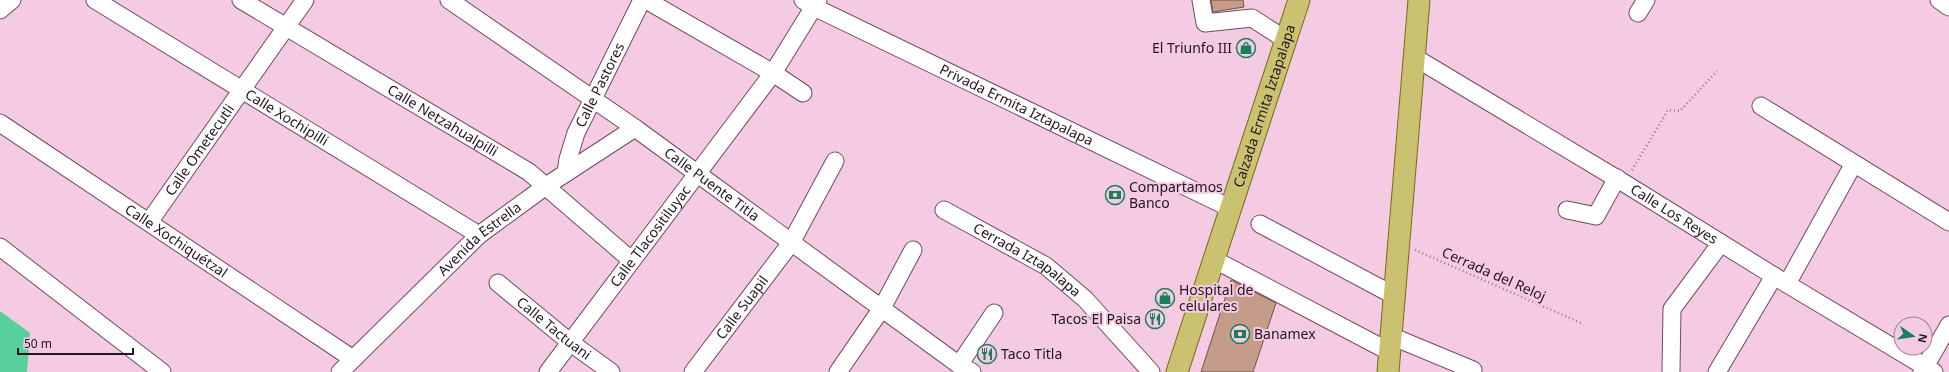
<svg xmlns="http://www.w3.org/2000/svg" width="1949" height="372" font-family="'Noto Sans',sans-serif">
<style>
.green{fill:#57d09c}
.building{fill:#c59b8a;stroke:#775243}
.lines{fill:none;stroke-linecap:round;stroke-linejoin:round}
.minor-casing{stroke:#6f4c61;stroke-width:19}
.major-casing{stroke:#786a16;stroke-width:23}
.path{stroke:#997b8d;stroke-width:2.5;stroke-dasharray:1 3;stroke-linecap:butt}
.minor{stroke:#fff;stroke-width:17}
.major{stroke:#cac171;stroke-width:21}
.labels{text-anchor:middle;stroke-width:4;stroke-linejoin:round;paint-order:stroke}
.poi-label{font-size:14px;fill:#24151e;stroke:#f4cbe3;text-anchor:start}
.street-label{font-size:14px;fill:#24151e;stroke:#f4cbe3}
</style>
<rect width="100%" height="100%" fill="#f4cbe3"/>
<path class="green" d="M 0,311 L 30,333 L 27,372 L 0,372 Z"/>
<g class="building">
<path d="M 1211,0 L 1243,0 L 1244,7 L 1213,12 Z"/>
<path d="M 1231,280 L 1276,303 L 1253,372 L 1201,372 Z"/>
</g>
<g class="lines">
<defs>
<g id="minor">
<path id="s1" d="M 95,0 L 479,235"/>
<path id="s2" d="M 241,0 L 529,172 L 631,260"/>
<path id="s3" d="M 449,0 L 635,128 L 959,365 L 972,372"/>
<path d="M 646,0 L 773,73 L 803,93"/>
<path id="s4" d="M 803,0 L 814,7 L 1230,208"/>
<path d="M 1201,0 L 1205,23 L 1252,18 L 1286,40"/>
<path d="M 1939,0 L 1949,7"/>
<path d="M 0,10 L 12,0"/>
<path d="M 1638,13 L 1646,0"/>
<path id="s5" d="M 1414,57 L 1624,183 L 1787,284 L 1934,372"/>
<path d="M 1761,106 L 1949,222"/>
<path id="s6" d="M 0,123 L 353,359"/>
<path id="s7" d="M 566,173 L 568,159 L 576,133 L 642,0"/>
<path id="s8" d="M 944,210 L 1046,266 L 1085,299 L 1151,372"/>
<path d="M 1567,210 L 1596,216 L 1617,178"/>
<path id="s9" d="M 149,222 L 305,0"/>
<path d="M 1260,224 L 1395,296"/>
<path d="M 0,247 L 162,372"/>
<path d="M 1215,260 L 1390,352"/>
<path id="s10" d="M 498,283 L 571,343 L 611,372"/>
<path d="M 1787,284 L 1853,165"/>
<path d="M 1391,336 L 1473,370"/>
<path d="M 959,365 L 994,313"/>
<path d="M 1671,370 L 1672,309 L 1721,243"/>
<path id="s11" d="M 340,372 L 479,235 L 546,186 L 635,128"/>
<path id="s12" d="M 548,372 L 773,73 L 818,0"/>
<path id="s13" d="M 693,372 L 791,243 L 835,161"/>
<path d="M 838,372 L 882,308 L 913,250"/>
<path d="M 1717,372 L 1774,276"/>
<path d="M 1922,372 L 1949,325"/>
</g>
<g id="major">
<path id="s14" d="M 1177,372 L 1299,0"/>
<path d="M 1388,372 L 1419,0"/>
</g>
</defs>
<use href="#minor" class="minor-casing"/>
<use href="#major" class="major-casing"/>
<g class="path">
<path d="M 1632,170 L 1668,110 L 1680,111 L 1717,71"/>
<path d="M 1415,250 L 1581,323"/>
</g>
<use href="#minor" class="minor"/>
<use href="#major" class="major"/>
</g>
<defs>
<symbol id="shop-ring" viewBox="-11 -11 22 22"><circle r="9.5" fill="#f4cbe3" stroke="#187f59" stroke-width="1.5"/><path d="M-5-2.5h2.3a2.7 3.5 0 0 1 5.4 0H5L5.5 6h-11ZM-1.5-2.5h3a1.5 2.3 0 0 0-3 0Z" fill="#187f59"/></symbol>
<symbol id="bank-ring" viewBox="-11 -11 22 22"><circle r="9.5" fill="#f4cbe3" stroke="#187f59" stroke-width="1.5"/><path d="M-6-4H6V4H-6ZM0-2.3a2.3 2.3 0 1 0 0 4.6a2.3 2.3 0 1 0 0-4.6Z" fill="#187f59"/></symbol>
<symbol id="restaurant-ring" viewBox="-11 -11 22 22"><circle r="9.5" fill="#f4cbe3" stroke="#187f59" stroke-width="1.5"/><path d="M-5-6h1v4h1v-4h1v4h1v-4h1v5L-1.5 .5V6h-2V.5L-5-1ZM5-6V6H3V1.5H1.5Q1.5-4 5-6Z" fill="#187f59"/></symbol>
</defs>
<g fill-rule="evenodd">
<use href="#shop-ring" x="1235" y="37" width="22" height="22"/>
<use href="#bank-ring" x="1104" y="184" width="22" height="22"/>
<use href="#shop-ring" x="1154" y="287" width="22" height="22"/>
<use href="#restaurant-ring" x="1144" y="308" width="22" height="22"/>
<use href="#bank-ring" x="1229" y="323" width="22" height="22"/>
<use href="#restaurant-ring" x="976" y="343" width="22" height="22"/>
</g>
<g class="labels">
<g class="poi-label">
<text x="1232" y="53" text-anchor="end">El Triunfo III</text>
<text x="1129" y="192">Compartamos<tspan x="1129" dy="16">Banco</tspan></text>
<text x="1179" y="295">Hospital de<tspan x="1179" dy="16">celulares</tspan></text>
<text x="1141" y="324" text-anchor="end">Tacos El Paisa</text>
<text x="1254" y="339">Banamex</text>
<text x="1001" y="359">Taco Titla</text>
</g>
<g class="street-label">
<text dy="5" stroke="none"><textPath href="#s7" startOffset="95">Calle Pastores</textPath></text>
<text dy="5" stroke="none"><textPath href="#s4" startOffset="238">Privada Ermita Iztapalapa</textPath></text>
<text dy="5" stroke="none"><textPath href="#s14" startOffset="280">Calzada Ermita Iztapalapa</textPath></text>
<text dy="5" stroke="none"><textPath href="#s1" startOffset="225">Calle Xochipilli</textPath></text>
<text dy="5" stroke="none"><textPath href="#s2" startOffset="235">Calle Netzahualpilli</textPath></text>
<text dy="5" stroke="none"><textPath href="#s9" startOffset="88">Calle Ometecutli</textPath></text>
<text dy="5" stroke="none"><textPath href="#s3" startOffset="321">Calle Puente Titla</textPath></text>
<text dy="5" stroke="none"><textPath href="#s5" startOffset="304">Calle Los Reyes</textPath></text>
<text dy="5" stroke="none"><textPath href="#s12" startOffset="170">Calle Tlacositiluyac</textPath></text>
<text dy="5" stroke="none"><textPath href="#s11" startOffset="193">Avenida Estrella</textPath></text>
<text dy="5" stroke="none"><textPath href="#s6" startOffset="212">Calle Xochiquétzal</textPath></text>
<text dy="5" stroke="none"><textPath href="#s8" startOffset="97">Cerrada Iztapalapa</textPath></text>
<text transform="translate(1494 274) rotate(24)" y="5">Cerrada del Reloj</text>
<text dy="5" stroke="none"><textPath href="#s13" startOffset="81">Calle Suapil</textPath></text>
<text dy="5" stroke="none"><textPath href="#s10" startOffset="72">Calle Tactuani</textPath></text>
</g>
</g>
<g transform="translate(1913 336) rotate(103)"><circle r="19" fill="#f4cbe3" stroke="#a18294"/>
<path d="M0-3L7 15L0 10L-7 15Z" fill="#187f59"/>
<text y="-6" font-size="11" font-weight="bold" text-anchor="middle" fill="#24151e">N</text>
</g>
<path d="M18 348v6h115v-6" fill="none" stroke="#24151e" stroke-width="2"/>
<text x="24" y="348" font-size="12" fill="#24151e" stroke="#f4cbe3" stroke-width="3" paint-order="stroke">50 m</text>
</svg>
